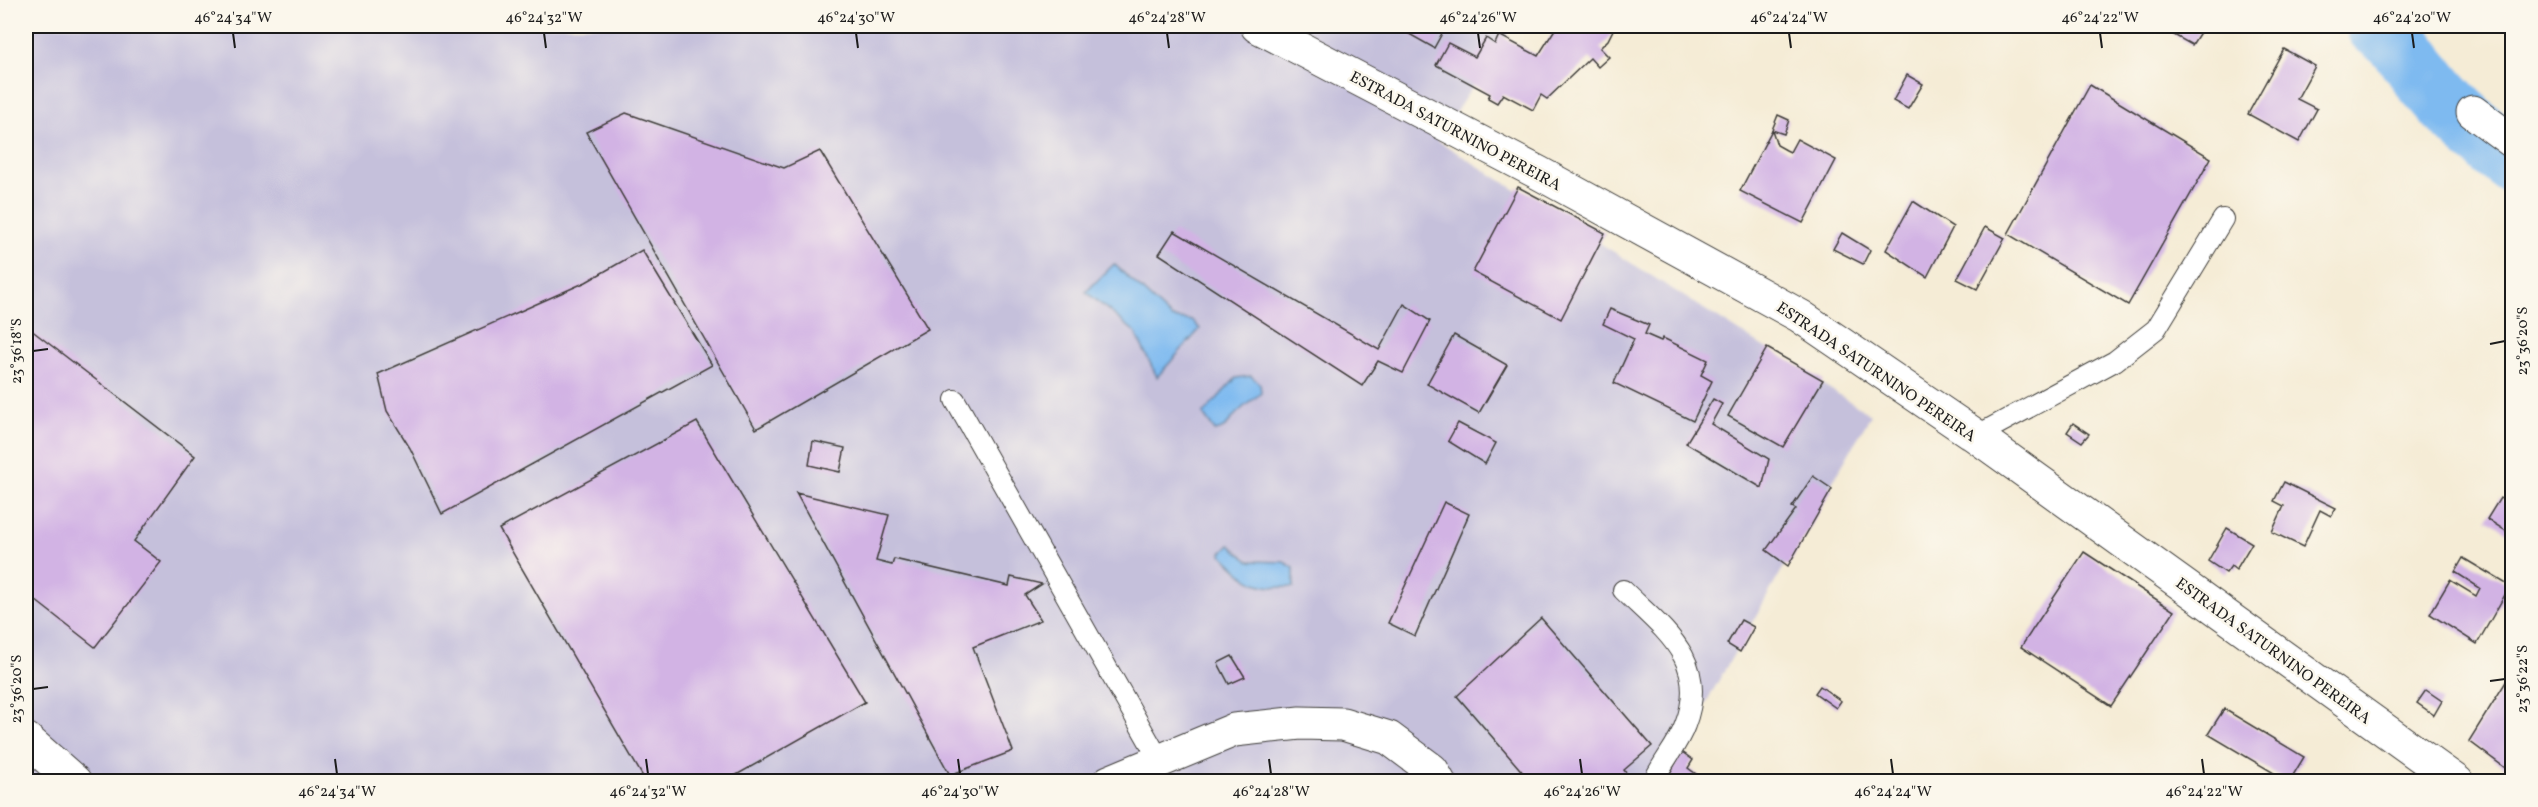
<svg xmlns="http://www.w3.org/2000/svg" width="2538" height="807" font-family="Vollkorn,serif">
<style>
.industrial{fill:#c5c0db}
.water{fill:#7ebaf0;stroke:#4d6b86;stroke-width:1.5}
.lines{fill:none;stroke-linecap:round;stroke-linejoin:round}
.river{stroke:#7ebaf0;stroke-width:64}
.building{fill:#d2b3e4}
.lane-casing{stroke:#3d3b38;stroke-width:22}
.street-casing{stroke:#3d3b38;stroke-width:35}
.lane{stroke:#fff;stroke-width:20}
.street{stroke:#fff;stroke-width:33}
.ticks{fill:none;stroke:#1c1c1c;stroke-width:2}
.labels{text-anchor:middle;stroke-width:5;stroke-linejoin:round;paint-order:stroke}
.street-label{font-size:16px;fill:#1c1c1c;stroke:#fbf7ec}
.neatline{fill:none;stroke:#1c1c1c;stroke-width:2}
.ticks-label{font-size:15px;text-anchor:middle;fill:#1c1c1c}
</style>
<rect width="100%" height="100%" fill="#fbf7ec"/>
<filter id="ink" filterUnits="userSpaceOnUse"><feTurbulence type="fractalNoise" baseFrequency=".0167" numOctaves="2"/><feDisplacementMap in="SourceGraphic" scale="12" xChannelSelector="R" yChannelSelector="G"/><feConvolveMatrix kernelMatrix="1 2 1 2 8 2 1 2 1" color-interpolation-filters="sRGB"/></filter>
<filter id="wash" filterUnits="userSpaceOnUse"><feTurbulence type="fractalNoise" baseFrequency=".008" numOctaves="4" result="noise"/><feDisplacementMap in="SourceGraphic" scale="24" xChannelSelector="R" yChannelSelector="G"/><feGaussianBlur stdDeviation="1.35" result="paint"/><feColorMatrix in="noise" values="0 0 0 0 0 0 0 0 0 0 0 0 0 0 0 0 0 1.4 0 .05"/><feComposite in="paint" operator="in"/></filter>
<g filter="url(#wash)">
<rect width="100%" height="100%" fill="#f5ecd6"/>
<path class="industrial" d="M 26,26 L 1513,26 L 1437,140 L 1871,415 L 1661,781 L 26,781 Z"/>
<g class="water">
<path d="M 1114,264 L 1172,318 L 1193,321 L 1200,329 L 1157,377 L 1135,332 L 1086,292 Z"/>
<path d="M 1251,376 L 1260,384 L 1261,393 C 1253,400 1244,406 1237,413 C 1228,421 1230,428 1215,431 L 1203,414 L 1236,378 Z"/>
<path d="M 1230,545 L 1249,561 L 1284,562 L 1294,568 L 1294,587 C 1253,589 1250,582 1221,554 Z"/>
</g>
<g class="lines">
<path class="river" d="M 2378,26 C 2402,40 2415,67 2433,88 C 2456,116 2485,139 2512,161"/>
</g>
<g id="blocks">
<g class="building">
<path d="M 1395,26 L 1446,26 L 1434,48 Z"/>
<path d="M 1557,26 L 1615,26 L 1608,40 L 1600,48 L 1609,57 L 1598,67 L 1590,58 L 1547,99 L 1541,95 L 1533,110 L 1503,94 L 1497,103 L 1488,98 L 1490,94 L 1436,65 L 1448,43 L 1475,57 L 1486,38 L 1495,44 L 1499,35 L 1538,56 Z"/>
<path d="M 2168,26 L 2204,26 L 2192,45 L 2165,30 Z"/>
<path d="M 2284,49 L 2315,66 L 2297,99 L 2317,109 L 2299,142 L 2248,114 Z"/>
<path d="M 1907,75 L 1923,84 L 1908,109 L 1893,101 Z"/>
<path d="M 2090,85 L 2211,158 L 2128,305 L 2008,234 Z"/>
<path d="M 626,113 L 784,168 L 820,151 L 928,329 L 756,429 L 586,132 Z"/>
<path d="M 1778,115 L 1789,120 L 1784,134 L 1772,130 Z"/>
<path d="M 1772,130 L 1777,145 L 1786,150 L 1790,152 L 1797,139 L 1836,160 L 1803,223 L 1740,191 Z"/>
<path d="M 1518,187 L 1605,233 L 1561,319 L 1473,272 Z"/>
<path d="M 1913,201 L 1953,227 L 1927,277 L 1886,250 Z"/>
<path d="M 1985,227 L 2005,238 L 1977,289 L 1957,279 Z"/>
<path d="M 1174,231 L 1379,350 L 1404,304 L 1430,321 L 1403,373 L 1378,361 L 1362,386 L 1159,254 Z"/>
<path d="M 1842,233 L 1870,250 L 1863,264 L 1833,249 Z"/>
<path d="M 642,250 L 712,365 L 442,514 L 410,448 L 387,411 L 378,374 L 586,282 Z"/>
<path d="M 1610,309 L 1649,325 L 1645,334 L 1661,341 L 1663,338 L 1708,360 L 1701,375 L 1712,381 L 1693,421 L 1614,383 L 1634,339 L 1603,324 Z"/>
<path d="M 26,326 L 195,456 L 134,541 L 161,562 L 95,647 L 26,593 Z"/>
<path d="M 1454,335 L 1507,365 L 1479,413 L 1427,384 Z"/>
<path d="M 1767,348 L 1823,380 L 1783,447 L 1728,416 Z"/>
<path d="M 1713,399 L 1722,404 L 1711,424 L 1769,459 L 1762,488 L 1686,443 Z"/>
<path d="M 697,422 L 865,702 L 724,782 L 646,782 L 499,529 Z"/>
<path d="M 1458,423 L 1496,443 L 1485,464 L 1448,441 Z"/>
<path d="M 2073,423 L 2089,434 L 2082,442 L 2067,432 Z"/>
<path d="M 813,441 L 845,448 L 840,472 L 809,465 Z"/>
<path d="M 1813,476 L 1832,489 L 1788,566 L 1766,550 L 1796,509 L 1792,507 Z"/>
<path d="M 2284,482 L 2336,508 L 2331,516 L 2320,510 L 2303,547 L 2272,532 L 2284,506 L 2274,501 Z"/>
<path d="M 796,493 L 889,515 L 876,561 L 892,565 L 894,559 L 1009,586 L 1011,577 L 1042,584 L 1025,595 L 1041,620 L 973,647 L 1013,751 L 950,775 Z"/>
<path d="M 2500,498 L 2512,506 L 2512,535 L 2487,519 Z"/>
<path d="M 1444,502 L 1469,514 L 1415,636 L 1388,623 Z"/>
<path d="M 2227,528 L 2252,543 L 2236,570 L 2231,566 L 2226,573 L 2208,561 Z"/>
<path d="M 2084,552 L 2174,611 L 2111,706 L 2021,647 Z"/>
<path d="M 2463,558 L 2510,586 L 2477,644 L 2430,614 L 2450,580 L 2476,596 L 2480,588 L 2455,572 Z"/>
<path d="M 1541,618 L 1652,746 L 1624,770 L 1633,782 L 1531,782 L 1457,696 Z"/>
<path d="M 1741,620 L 1754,627 L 1740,652 L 1727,644 Z"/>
<path d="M 1232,656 L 1245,677 L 1229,684 L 1218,663 Z"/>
<path d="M 2512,672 L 2512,773 L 2469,741 Z"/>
<path d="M 1820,686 L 1841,701 L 1836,708 L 1815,693 Z"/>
<path d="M 2426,690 L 2442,701 L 2434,715 L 2417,703 Z"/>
<path d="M 2224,709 L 2304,757 L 2289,782 L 2208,734 Z"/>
<path d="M 1682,752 L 1693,760 L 1688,768 L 1707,782 L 1665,782 Z"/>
</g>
</g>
</g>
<g filter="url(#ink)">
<use href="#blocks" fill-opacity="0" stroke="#3d3b38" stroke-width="1.5"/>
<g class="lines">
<defs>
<g id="lane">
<path d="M 955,400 L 1160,761"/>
<path d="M 1976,436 L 2115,361 L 2156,329 L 2223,219"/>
<path d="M 1623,590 C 1664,630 1710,661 1685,725 C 1678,745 1662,762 1653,782"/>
</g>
<g id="street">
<path d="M 1257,26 L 1539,173 L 1800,316 L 1976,436 L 2457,782"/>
<path d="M 2473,112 L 2512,141"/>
<path d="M 26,739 L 75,782"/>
<path d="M 1109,782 L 1234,730 L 1300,723 L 1343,724 L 1389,738 L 1432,770 L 1439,782"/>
</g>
</defs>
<use href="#lane" class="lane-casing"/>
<use href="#street" class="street-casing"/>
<use href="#lane" class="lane"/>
<use href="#street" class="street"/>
</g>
</g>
<path class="ticks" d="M 233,33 L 235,48M 544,33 L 546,48M 856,33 L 858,48M 1167,33 L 1169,48M 1478,33 L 1480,48M 1789,33 L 1791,48M 2100,33 L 2102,48M 2412,33 L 2414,48M 2490,344 L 2505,341M 33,351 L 48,349M 2490,681 L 2505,679M 33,689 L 48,687M 335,759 L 337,774M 646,759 L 648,774M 958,759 L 960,774M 1269,759 L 1271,774M 1580,759 L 1582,774M 1891,759 L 1893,774M 2202,759 L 2204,774"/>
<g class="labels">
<g class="street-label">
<text transform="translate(1456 130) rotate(28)" y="6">ESTRADA SATURNINO PEREIRA</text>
<text transform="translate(1877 371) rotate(34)" y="6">ESTRADA SATURNINO PEREIRA</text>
<text transform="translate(2274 650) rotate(36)" y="6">ESTRADA SATURNINO PEREIRA</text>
</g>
</g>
<rect width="2538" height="807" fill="none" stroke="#fbf7ec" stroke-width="66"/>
<rect x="33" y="33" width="2472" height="741" class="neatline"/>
<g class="ticks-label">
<text x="233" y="22">46°24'34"W</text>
<text x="544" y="22">46°24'32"W</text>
<text x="856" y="22">46°24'30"W</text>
<text x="1167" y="22">46°24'28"W</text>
<text x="1478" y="22">46°24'26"W</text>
<text x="1789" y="22">46°24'24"W</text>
<text x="2100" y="22">46°24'22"W</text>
<text x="2412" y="22">46°24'20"W</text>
<text transform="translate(2522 341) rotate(-90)" y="5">23°36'20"S</text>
<text transform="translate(16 351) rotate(-90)" y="5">23°36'18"S</text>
<text transform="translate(2522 679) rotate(-90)" y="5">23°36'22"S</text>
<text transform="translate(16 689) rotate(-90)" y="5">23°36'20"S</text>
<text x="337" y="796">46°24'34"W</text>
<text x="648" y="796">46°24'32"W</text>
<text x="960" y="796">46°24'30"W</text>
<text x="1271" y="796">46°24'28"W</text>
<text x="1582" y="796">46°24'26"W</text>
<text x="1893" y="796">46°24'24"W</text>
<text x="2204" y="796">46°24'22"W</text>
</g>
</svg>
